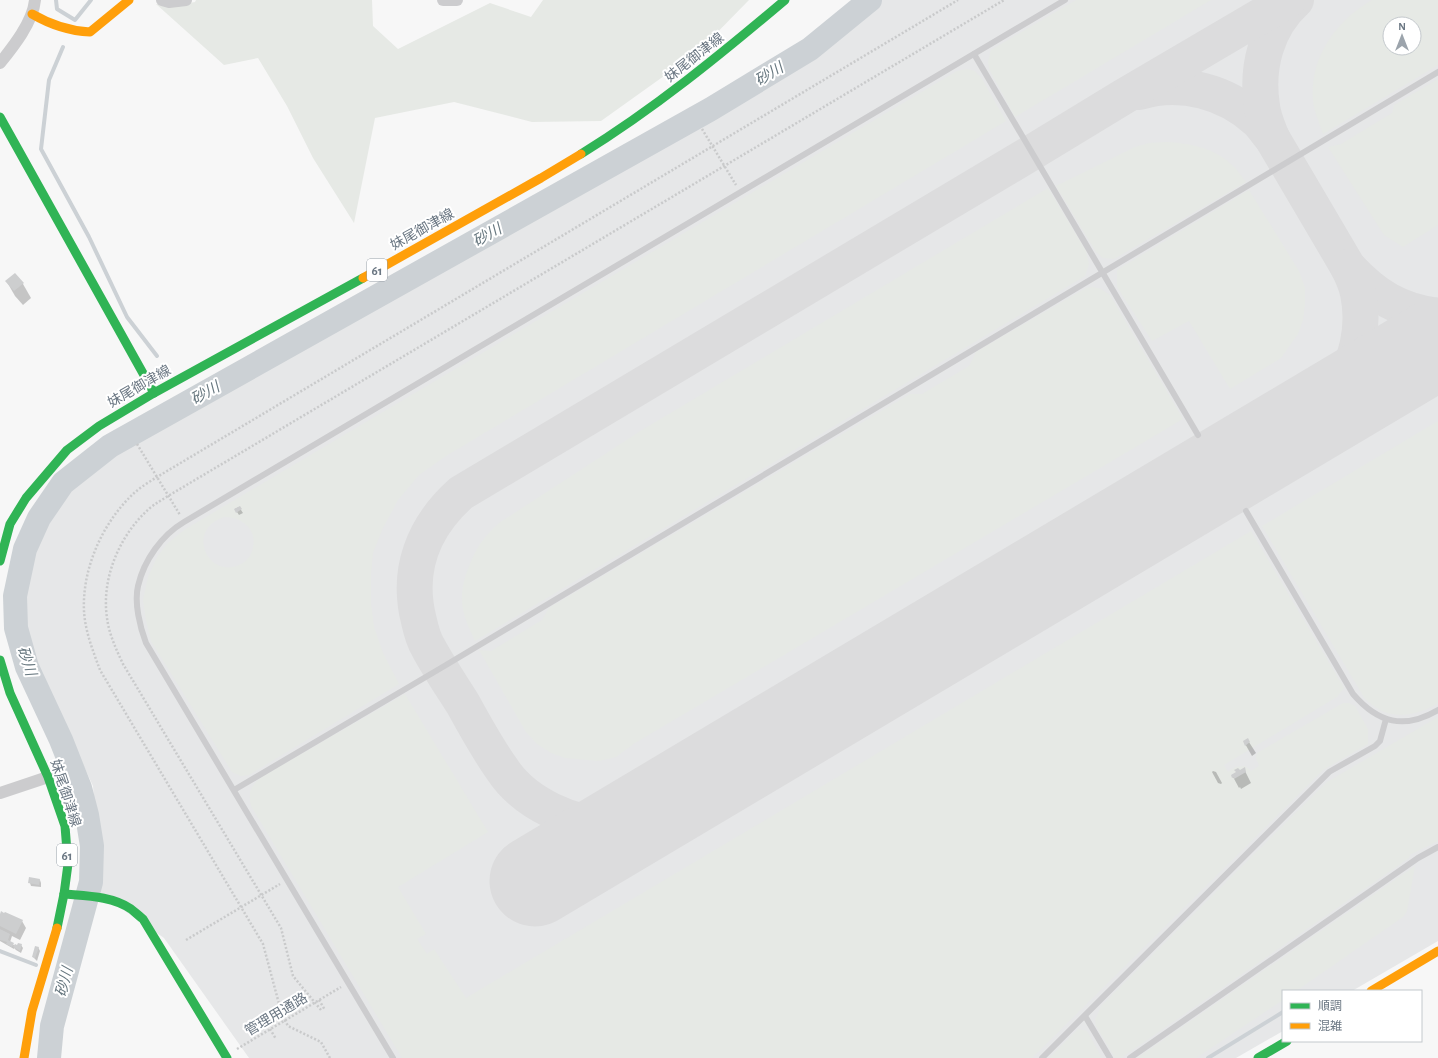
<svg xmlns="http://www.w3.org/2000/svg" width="1438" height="1058" font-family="'Alegreya Sans','Noto Sans JP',sans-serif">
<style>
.built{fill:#e6e7e8;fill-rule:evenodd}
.green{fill:#e6e9e5;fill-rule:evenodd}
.shadow{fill:#0003}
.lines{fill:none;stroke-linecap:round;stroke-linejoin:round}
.stream{stroke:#ccd1d5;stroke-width:4}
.river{stroke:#ccd1d5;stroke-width:24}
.taxiway{stroke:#dcdcdd;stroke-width:36}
.runway{stroke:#dcdcdd;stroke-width:91}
.building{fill:#cdcecf}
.path{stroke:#c9cacb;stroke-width:2.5;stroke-dasharray:2 2;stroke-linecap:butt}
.lane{stroke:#ccccce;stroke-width:6}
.street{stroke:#ccccce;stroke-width:12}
.fast{stroke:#30b455;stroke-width:9}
.slow{stroke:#ff9f0a;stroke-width:9}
.labels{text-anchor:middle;stroke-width:4;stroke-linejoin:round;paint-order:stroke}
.shield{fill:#fff;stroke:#97a0a8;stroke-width:1}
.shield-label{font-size:13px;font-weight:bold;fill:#6b7783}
.street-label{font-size:14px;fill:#6b7783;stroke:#fff}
.water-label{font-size:15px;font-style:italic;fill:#67777f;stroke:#fff}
</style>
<rect width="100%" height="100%" fill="#f7f7f7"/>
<path class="built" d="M 882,0 L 1438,0 L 1438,941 L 1352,991 L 1283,991 L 1283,1031 L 1236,1058 L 249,1058 L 164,938 L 96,891 L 98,843 L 93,786 L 31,653 L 23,626 L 22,584 L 28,561 L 49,512 L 71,483 L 97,466 L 194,408 L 330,328 L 515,226 L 701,120 L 814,60 ZM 1390,24 L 1414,24 L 1414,48 L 1390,48 Z"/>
<g class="green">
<path d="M 196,0 L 372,0 L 373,26 L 398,49 L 490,3 L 531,17 L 543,0 L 749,0 L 699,51 L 601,121 L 532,122 L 454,102 L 375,118 L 354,223 L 313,158 L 287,106 L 258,58 L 224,65 L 156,4 L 179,5 L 195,2 Z"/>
<path d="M 1076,0 L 1211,0 L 1015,117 L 989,69 L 988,61 L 991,50 Z"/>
<path d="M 1372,0 L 1438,0 L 1438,65 L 1323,134 C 1320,125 1316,116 1314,107 C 1308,71 1324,38 1352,14 C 1358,9 1365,4 1372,0 ZM 1390,24 L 1414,24 L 1414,48 L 1390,48 Z"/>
<path d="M 967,69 L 975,71 L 982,79 L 1006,121 L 446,456 L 419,475 L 398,500 L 383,528 L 373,553 L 371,576 L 371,603 L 374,627 L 383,653 L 399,684 L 249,775 L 241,776 L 232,772 L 151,641 L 146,621 L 143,600 L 148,577 L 157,557 L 167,544 L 184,530 L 957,71 ZM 224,517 C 241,517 257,528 253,547 C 252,554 248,560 241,564 C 209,581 184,530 224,517 Z"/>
<path d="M 1438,79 L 1438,225 L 1403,247 L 1384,235 L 1328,147 L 1341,144 L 1392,113 L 1394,105 Z"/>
<path d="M 1166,142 C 1189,143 1215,148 1232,165 C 1237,169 1241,176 1246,182 L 1114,259 L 1103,258 L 1096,252 L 1056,186 L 1135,147 L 1149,143 Z"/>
<path d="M 1048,188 L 1086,251 L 1089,264 L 1085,276 L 475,641 C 469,628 462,614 462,599 C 461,582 473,552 484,539 C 488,533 494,528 499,523 L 642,430 Z"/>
<path d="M 1249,190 L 1299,271 L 1305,288 L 1305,304 L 1303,320 L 1298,334 L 1281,358 L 1230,389 L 1189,321 L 1152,341 L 1117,287 L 1117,270 Z"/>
<path d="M 1092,287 L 1101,289 L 1110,295 L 1183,419 L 635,743 L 616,757 L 599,761 L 565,758 L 551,753 L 537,744 L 526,732 L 479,650 L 491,651 L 542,620 L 549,608 L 910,394 L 922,394 L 969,366 L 976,352 L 1086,288 Z"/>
<path d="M 1438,421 L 1438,703 C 1422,713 1399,720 1380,710 C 1375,707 1370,703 1365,699 L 1262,526 Z"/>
<path d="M 1251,531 L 1344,688 L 1337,697 L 1224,765 L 1228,772 L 1236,767 L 1245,766 L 1251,771 L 1259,766 L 1256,758 L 1257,753 L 1343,703 L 1349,703 L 1355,706 L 1368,729 L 1368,744 L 1323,770 L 1032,1058 L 402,1058 L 251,806 C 248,792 250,788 260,778 L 405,694 L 488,832 L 398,887 L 426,934 L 417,939 L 427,954 L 434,949 L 466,998 Z"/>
<path d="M 1438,717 L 1438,841 L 1410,855 L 1409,858 L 1121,1058 L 1115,1058 L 1096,1026 L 1095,1020 L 1101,1006 L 1327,782 Z"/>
<path d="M 1415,866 L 1407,911 L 1403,917 L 1296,991 L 1283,991 L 1283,1000 L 1196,1058 L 1137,1058 Z"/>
<path d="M 1078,1029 L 1087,1031 L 1102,1058 L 1049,1058 Z"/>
</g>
<g class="shadow">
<path d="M 7,282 L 23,284 L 31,298 L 23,305 L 15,296 Z"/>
<path d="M 239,507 L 243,513 L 239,515 L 235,509 Z"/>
<path d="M 1247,739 L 1256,753 L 1252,756 L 1244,742 Z"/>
<path d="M 1244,769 L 1251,783 L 1241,789 L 1240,787 L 1239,788 L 1232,775 Z"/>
<path d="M 1213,771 L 1216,772 L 1222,783 L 1221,784 L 1218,783 L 1212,772 Z"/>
<path d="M 40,880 L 41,883 L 41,887 L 31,886 L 30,883 Z"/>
<path d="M 0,917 L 22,921 L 26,928 L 20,940 L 12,936 L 10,942 L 15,946 L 21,945 L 23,948 L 21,953 L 16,950 L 14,948 L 14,949 L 0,941 Z"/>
<path d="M 38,947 L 40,951 L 37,961 L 33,957 Z"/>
</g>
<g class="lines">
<g class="stream">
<path d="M 56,0 L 57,9 L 75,20 L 91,0"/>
<path d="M 63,47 L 49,80 L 41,149 L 89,237 L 127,317 L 157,356"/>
<path d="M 190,396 L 193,400"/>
<path d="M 0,951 L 36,965"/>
<path d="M 61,974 L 66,976"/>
<path d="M 1208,1058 L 1283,1012"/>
</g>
<path class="river" d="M 49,1058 L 52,1026 L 91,882 L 92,846 L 87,815 L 80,788 L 61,740 L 27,667 L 16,628 L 15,596 L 25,549 L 39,518 L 63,483 L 110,446 L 711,109 L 810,49 L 870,0"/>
<g class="taxiway">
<path d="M 1139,92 C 1181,79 1227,92 1258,121 C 1263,126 1267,133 1272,138 L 1348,267 C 1375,296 1399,311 1438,316"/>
<path d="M 1272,138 C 1268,128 1263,117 1262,106 C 1256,68 1266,27 1296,0"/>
<path d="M 1303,424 C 1314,414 1327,405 1336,392 C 1357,365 1365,327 1358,293 C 1356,284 1352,275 1348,267"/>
<path d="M 633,822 C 627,823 621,824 615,824 C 574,827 524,803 502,769 C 487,748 475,726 463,704 C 451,685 438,666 428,647 C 423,639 421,630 419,621 C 406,571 423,527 461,493 L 1031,153 L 1123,97 L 1288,0"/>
</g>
<path class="runway" d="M 535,881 L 1438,343"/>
</g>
<g class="building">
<path d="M 15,273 L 24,283 L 14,291 L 5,281 Z"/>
<path d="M 240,506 L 242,509 L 236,513 L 234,509 Z"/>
<path d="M 1248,738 L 1250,742 L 1245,746 L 1243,741 Z"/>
<path d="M 1245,767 L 1246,772 L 1234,779 L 1234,777 L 1232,778 L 1231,775 L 1236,772 L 1234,770 L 1238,768 L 1240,770 Z"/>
<path d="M 29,877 L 40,879 L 39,885 L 28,883 Z"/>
<path d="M 1,911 L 4,913 L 5,912 L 23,920 L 16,934 L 0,926 L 0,914 Z"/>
<path d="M 0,929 L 10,934 L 8,940 L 14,943 L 12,947 L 6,944 L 7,942 L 0,940 Z"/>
<path d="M 18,943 L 22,944 L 20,951 L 13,947 L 15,944 L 17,945 Z"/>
<path d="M 35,946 L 39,947 L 35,958 L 32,957 Z"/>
</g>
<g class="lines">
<g class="path">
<path d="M 702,129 L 736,185"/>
<path d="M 137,444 L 180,515"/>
<path d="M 186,940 L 280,884"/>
<path d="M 319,1000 L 325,1010"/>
<path d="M 321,1010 L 293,976 L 281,928 L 123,664 C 116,649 109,634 107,618 C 101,578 120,534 150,508 C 156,503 162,500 168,496 L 1004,0"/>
<path d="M 270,1029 L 276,1039"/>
<path d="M 237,1049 L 341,987"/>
<path d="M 330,1058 L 321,1042 L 288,1026 L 282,1015 L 263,944 L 100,670 C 93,651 85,631 84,611 C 82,569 102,524 132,495 C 139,488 149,482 157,477 L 958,0"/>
</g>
<g class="lane">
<path d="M 974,54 L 1198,435"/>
<path d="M 1246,511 L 1353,694 C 1378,723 1404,730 1438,710"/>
<path d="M 234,790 L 441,668 L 1438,72"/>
<path d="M 1085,1016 L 1110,1058"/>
<path d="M 393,1058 L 146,643 C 140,627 134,603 138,586 C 144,560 162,535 184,522 L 1065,0"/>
<path d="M 1042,1058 L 1329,772 L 1375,746 L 1380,741 L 1386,719"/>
<path d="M 1130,1058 L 1418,858 L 1438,847"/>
</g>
<g class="street">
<path d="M 162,0 L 169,2 L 186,0"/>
<path d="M 443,0 L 457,0"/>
<path d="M 0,63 C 13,47 33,22 35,0"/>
<path d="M 0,793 L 48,777"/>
</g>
<g class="fast">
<path d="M 0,117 L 154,393"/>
<path d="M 581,154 C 654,109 720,55 785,0"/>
<path d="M 0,561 L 10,524 L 26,498 L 67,450 L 99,426 L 154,393 L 363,278"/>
<path d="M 0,660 L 10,693 L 48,777 L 65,826 L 68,864 L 64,894 L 57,928"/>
<path d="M 64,894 C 86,896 112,896 131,909 C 135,912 139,916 143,919 L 227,1058"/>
<path d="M 1258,1058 L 1287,1041"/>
</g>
<g class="slow">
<path d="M 32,14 C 51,25 68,31 90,32 L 129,0"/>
<path d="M 363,278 L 541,178 L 581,154"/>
<path d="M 1371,991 L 1438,951"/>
<path d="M 24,1058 L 32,1011 L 57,928"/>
</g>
</g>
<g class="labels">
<g class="shield">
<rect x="367" y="259" width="20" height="22" rx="3"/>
<rect x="57" y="844" width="20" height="22" rx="3"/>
</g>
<g class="shield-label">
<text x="377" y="275">61</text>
<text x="67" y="860">61</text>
</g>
<g class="street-label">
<text transform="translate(694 57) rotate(-38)" y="5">妹尾御津線</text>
<text transform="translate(422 229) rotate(-29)" y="5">妹尾御津線</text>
<text transform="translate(139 386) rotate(-30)" y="5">妹尾御津線</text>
<text transform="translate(66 793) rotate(72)" y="5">妹尾御津線</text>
<text transform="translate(276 1014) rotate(-31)" y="5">管理用通路</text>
</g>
<g class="water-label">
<text transform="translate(769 74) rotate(-31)" y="5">砂川</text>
<text transform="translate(487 235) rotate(-29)" y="5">砂川</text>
<text transform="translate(205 393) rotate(-29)" y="5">砂川</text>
<text transform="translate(27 661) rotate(72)" y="5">砂川</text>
<text transform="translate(64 982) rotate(-75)" y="5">砂川</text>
</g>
</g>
<rect x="1282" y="990" width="140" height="52" fill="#ffffff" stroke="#c4c9cd"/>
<rect x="1290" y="1003" width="20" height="6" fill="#30b455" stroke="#c4c9cd"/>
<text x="1318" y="1010" font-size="12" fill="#6b7783">順調</text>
<rect x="1290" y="1023" width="20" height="6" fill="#ff9f0a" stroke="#c4c9cd"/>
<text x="1318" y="1030" font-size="12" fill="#6b7783">混雑</text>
<g transform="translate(1402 36)"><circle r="19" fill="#ffffff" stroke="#c4c9cd"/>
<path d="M0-3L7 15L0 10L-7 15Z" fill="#9ca4ac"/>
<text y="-6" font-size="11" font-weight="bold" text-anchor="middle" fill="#6b7783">N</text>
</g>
</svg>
